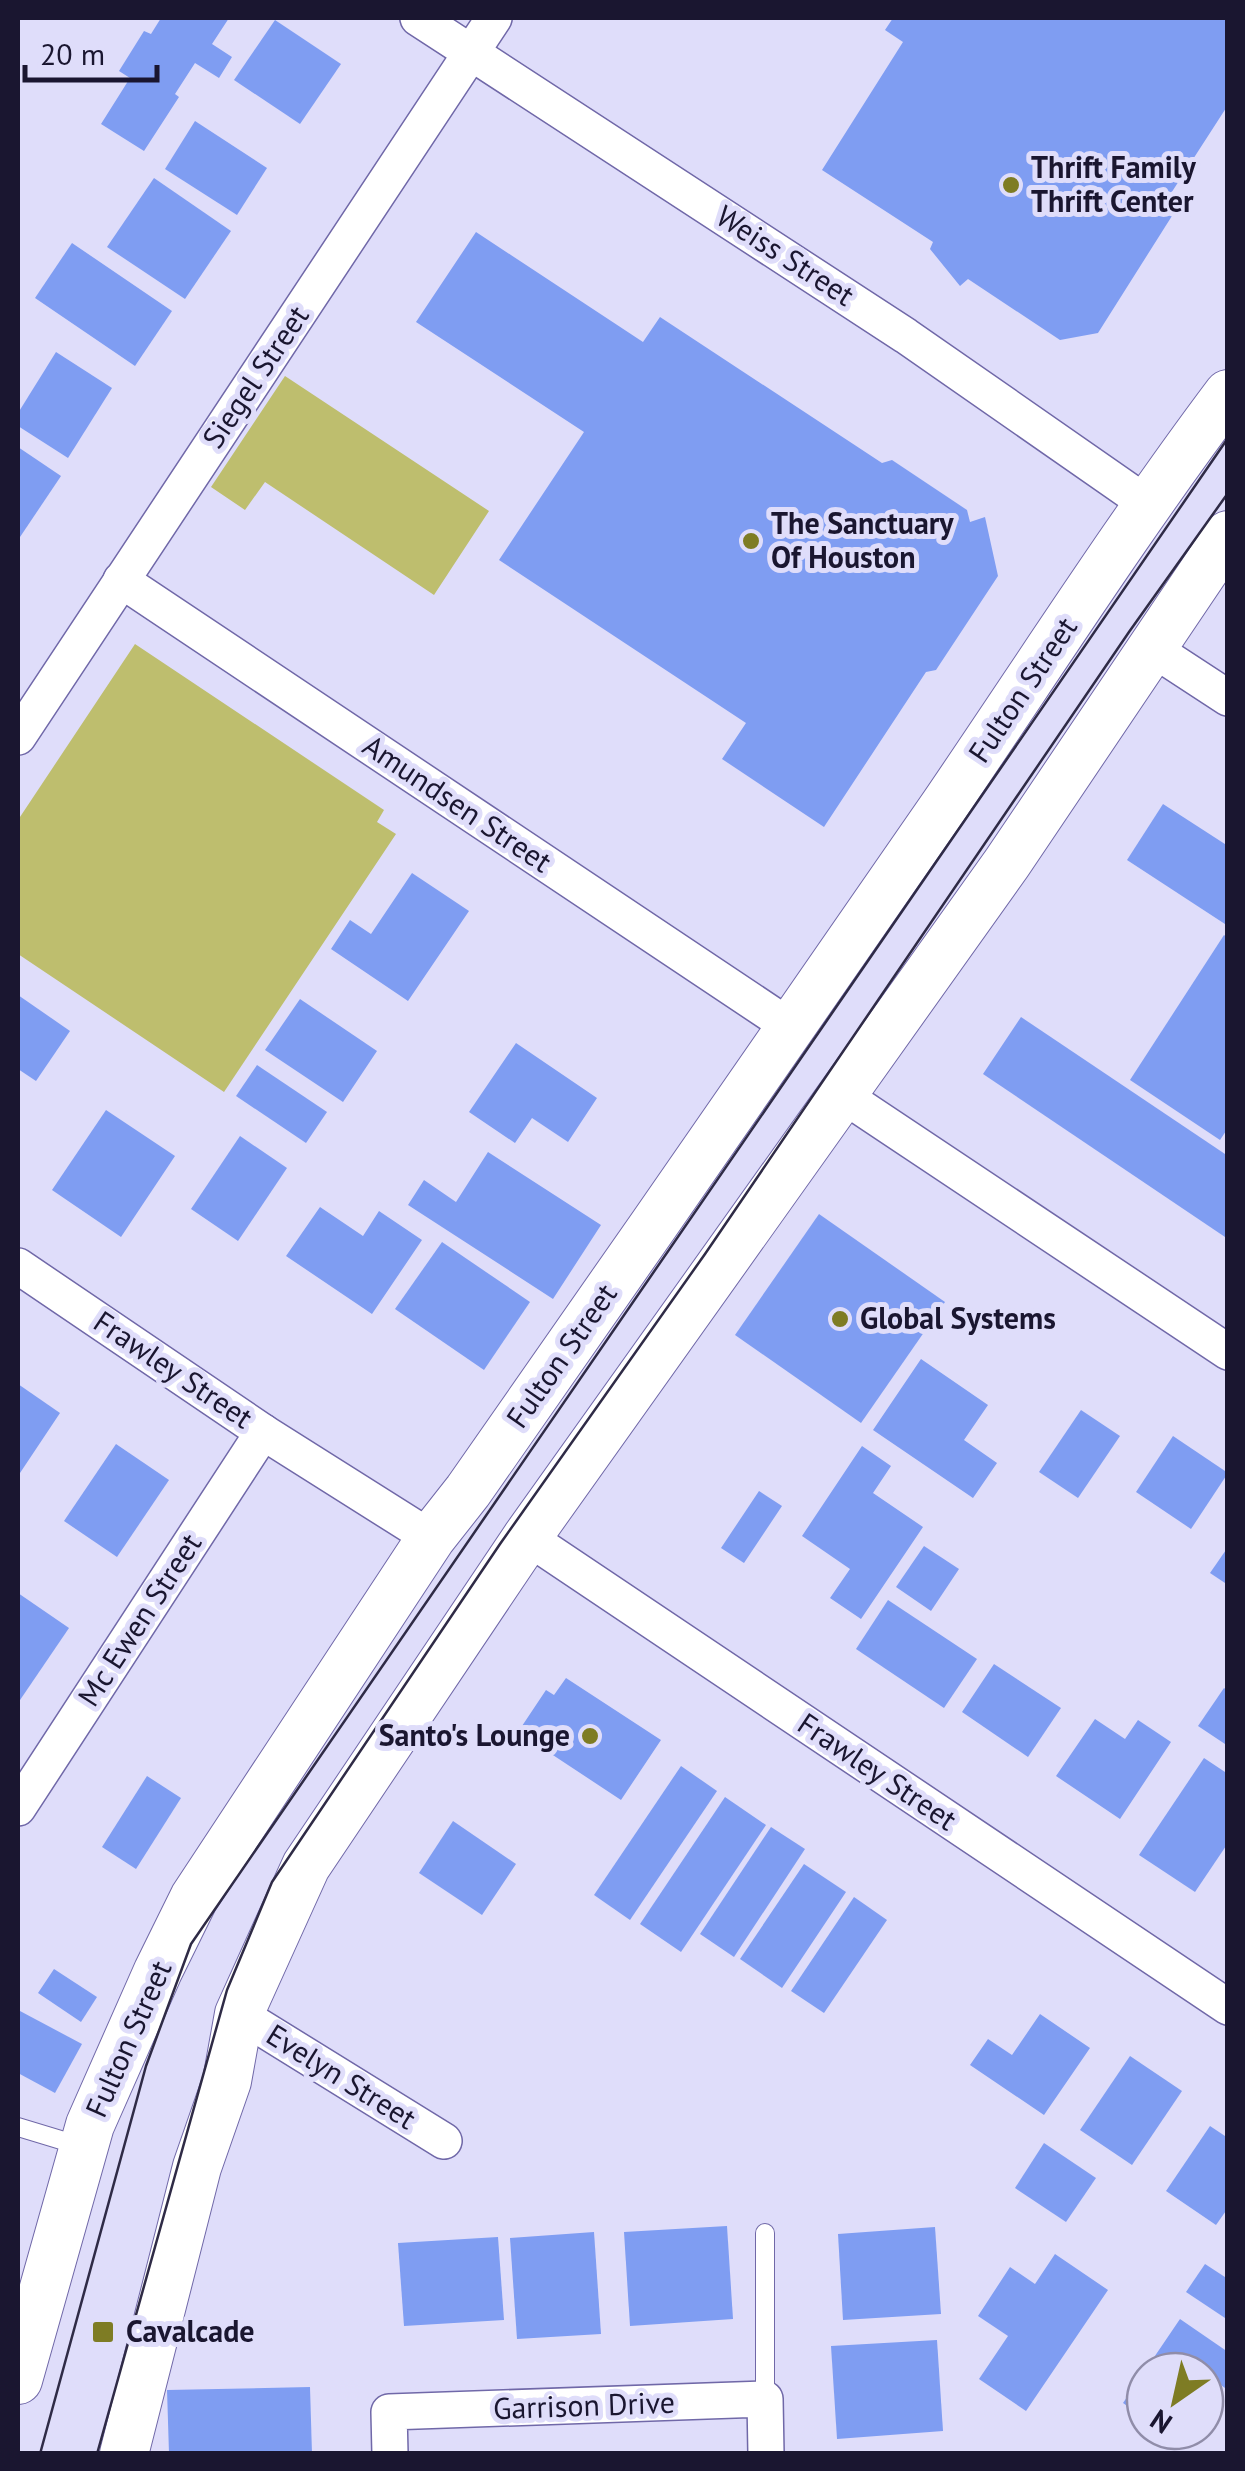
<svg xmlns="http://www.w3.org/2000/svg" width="1245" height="2471" font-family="'PT Sans',sans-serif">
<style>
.green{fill:#bebe6e}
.building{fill:#7f9df2}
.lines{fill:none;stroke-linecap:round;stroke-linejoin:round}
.lane-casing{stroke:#7068a8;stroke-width:20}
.street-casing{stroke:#7068a8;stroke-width:38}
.secondary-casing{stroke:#7068a8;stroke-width:50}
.lane{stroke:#fff;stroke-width:18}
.street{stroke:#fff;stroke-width:35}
.secondary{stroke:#fff;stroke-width:48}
.tram{stroke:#2f2b46;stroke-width:2.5}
.poi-dot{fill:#7e7c24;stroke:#dfddfa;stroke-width:4}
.labels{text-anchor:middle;stroke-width:10;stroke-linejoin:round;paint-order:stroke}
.poi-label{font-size:30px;font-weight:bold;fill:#1a1630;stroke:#dfddfa;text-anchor:start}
.street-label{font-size:30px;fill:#1a1630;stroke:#dfddfa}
</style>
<rect width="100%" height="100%" fill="#dfddfa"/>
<g class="green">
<path d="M 285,376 L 489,511 L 434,595 L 265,482 L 245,510 L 211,487 Z"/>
<path d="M 135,644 L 384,810 L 377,822 L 396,834 L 224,1092 L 18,954 L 18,820 Z"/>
</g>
<g class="building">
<path d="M 161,18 L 229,18 L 212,44 L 232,57 L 219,78 L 195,63 L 175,94 L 179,97 L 144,151 L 101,124 L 130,78 L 119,71 L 144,31 L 151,34 Z"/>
<path d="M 893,18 L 1228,18 L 1228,105 L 1166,201 L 1177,208 L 1098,333 L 1060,340 L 968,279 L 960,286 L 930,249 L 933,242 L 822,170 L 903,42 L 885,30 Z"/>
<path d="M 275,20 L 341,64 L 300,124 L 234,80 Z"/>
<path d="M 195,121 L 267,168 L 237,215 L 165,169 Z"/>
<path d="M 154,178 L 231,231 L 185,299 L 107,247 Z"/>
<path d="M 476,232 L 643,342 L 660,317 L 882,463 L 892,460 L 967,510 L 970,522 L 985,517 L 998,576 L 936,670 L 926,672 L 824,827 L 722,759 L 746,723 L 499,560 L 584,432 L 416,322 Z"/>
<path d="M 72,243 L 172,311 L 135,366 L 35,298 Z"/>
<path d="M 56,352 L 112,388 L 68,458 L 18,426 L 18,413 Z"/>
<path d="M 18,447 L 61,476 L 18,540 Z"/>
<path d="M 1163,804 L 1228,846 L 1228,926 L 1127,860 Z"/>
<path d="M 412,873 L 469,911 L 408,1001 L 331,949 L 350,920 L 371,934 Z"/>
<path d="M 1224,935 L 1228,938 L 1228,1128 L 1220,1140 L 1130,1080 Z"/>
<path d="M 18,995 L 70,1031 L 36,1081 L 18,1069 Z"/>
<path d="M 300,999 L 377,1051 L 343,1102 L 265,1050 Z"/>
<path d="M 1021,1017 L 1228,1156 L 1228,1239 L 983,1074 Z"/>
<path d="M 516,1043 L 597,1098 L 568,1142 L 532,1118 L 515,1143 L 469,1112 Z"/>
<path d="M 257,1065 L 327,1112 L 306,1143 L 236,1096 Z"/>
<path d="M 106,1110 L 175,1156 L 121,1237 L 52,1190 Z"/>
<path d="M 240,1136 L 287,1168 L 238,1241 L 191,1209 Z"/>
<path d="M 488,1152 L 601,1225 L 553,1299 L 408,1205 L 424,1180 L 456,1202 Z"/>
<path d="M 320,1207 L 363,1236 L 379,1211 L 422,1240 L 372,1314 L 286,1256 Z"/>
<path d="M 819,1214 L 945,1302 L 861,1423 L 735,1335 Z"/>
<path d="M 442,1242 L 530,1302 L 484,1370 L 395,1309 Z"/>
<path d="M 921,1359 L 988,1405 L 964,1440 L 997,1463 L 973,1498 L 873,1430 Z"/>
<path d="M 18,1384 L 60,1413 L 18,1476 Z"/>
<path d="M 1081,1410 L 1120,1436 L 1078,1498 L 1039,1472 Z"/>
<path d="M 1173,1436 L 1228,1473 L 1191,1529 L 1136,1492 Z"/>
<path d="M 116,1444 L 169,1480 L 117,1557 L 64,1521 Z"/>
<path d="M 862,1446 L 891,1466 L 873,1493 L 923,1527 L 861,1619 L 830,1598 L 850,1569 L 802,1536 Z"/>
<path d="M 759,1491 L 782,1506 L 744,1563 L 721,1548 Z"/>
<path d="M 924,1546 L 959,1569 L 931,1611 L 896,1587 Z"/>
<path d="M 1228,1547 L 1228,1585 L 1210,1573 Z"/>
<path d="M 18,1593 L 69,1628 L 18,1703 Z"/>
<path d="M 888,1600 L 977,1659 L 944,1708 L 856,1649 Z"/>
<path d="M 994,1664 L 1061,1708 L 1028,1757 L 962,1712 Z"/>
<path d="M 566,1678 L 661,1740 L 621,1800 L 518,1732 L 546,1690 L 554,1695 Z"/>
<path d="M 1224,1688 L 1228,1691 L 1228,1746 L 1198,1726 Z"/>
<path d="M 1095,1719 L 1125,1739 L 1138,1720 L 1171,1742 L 1120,1819 L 1056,1776 Z"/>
<path d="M 1204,1758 L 1228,1774 L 1228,1843 L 1195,1892 L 1139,1855 Z"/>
<path d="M 681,1766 L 717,1791 L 630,1920 L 594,1895 Z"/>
<path d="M 147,1776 L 181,1798 L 136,1869 L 102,1847 Z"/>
<path d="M 725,1797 L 766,1825 L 681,1952 L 640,1924 Z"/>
<path d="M 453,1821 L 516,1864 L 482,1915 L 419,1873 Z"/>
<path d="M 771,1827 L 805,1849 L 734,1957 L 700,1934 Z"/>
<path d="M 804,1864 L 846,1892 L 782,1988 L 740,1959 Z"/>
<path d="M 854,1897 L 887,1920 L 824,2013 L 791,1991 Z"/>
<path d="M 54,1969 L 97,1997 L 81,2022 L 38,1993 Z"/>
<path d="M 20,2011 L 82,2044 L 55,2093 L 18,2073 Z"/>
<path d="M 1040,2014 L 1090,2048 L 1044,2115 L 970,2065 L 988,2039 L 1012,2055 Z"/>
<path d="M 1130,2056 L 1182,2091 L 1132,2165 L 1080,2130 Z"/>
<path d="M 1210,2126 L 1228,2138 L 1228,2208 L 1216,2225 L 1166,2191 Z"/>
<path d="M 1044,2143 L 1096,2178 L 1066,2222 L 1015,2188 Z"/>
<path d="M 727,2226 L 733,2319 L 630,2326 L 624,2232 Z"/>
<path d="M 935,2227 L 941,2314 L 843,2320 L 838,2234 Z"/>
<path d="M 594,2232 L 601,2334 L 517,2339 L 510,2238 Z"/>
<path d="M 498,2237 L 504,2320 L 404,2326 L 398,2243 Z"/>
<path d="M 1055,2254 L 1108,2290 L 1026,2411 L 979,2379 L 1008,2336 L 978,2316 L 1010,2267 L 1035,2284 Z"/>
<path d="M 1205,2264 L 1228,2279 L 1228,2320 L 1186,2292 Z"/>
<path d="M 1180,2319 L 1228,2352 L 1228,2390 L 1209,2377 L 1205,2383 L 1205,2371 L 1145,2371 L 1145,2418 L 1123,2403 Z"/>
<path d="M 937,2340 L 943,2431 L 837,2439 L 831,2346 Z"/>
<path d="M 310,2387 L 312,2454 L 169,2454 L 167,2390 Z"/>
</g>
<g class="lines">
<defs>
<g id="lane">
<path d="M 18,2127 L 84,2147"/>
<path d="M 765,2233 L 765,2399"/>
</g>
<g id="street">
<path d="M 418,18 L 906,336 L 1146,503"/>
<path d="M 121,580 L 792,1028"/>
<path d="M 1153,649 L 1228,698"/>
<path d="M 18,737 L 494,18"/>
<path d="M 841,1094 L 1228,1352"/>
<path d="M 18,1266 L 263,1432 L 431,1538"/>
<path d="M 527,1537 L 1228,2007"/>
<path d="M 18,1808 L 263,1432"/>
<path d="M 239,2014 L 444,2141"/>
<path d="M 390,2454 L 389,2412 L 765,2399 L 766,2454"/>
</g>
<g id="secondary">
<path d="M 18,2380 L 90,2125 L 158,1971 L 194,1898 L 431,1538 L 468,1491 C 627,1263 787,1035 944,806 C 1038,668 1128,527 1228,394"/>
<path d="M 124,2454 L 197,2167 L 227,2081 L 239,2014 L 306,1866 L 527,1537 L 1007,863 L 1228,535"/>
</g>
</defs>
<use href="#lane" class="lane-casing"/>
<use href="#street" class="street-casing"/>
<use href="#secondary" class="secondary-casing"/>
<use href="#lane" class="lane"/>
<use href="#street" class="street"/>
<use href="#secondary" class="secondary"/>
<g class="tram">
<path d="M 40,2454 L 146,2066 L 191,1944 L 1228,438"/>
<path d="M 97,2454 L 227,1990 L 272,1882 L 500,1544 L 705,1254 L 1129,632 L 1228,493"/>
</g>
</g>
<g class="poi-dot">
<circle cx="1011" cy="185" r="10"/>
<circle cx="751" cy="541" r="10"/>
<circle cx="840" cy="1319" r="10"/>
<circle cx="590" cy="1736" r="10"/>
<rect x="91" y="2320" width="24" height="24" rx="5"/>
</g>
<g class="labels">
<g class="poi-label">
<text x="1031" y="178">Thrift Family<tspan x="1031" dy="34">Thrift Center</tspan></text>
<text x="771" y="534">The Sanctuary<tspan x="771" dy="34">Of Houston</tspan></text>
<text x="860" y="1329">Global Systems</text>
<text x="570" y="1746" text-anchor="end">Santo's Lounge</text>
<text x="126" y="2342">Cavalcade</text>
</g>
<g class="street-label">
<text transform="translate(785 256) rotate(33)" y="10">Weiss Street</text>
<text transform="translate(256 377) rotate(-56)" y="10">Siegel Street</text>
<text transform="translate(1023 690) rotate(-56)" y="10">Fulton Street</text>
<text transform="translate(457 804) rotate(34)" y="10">Amundsen Street</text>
<text transform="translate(562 1356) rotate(-55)" y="10">Fulton Street</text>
<text transform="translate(173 1370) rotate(34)" y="10">Frawley Street</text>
<text transform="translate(140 1620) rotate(-57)" y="10">Mc Ewen Street</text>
<text transform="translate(877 1772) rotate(34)" y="10">Frawley Street</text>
<text transform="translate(129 2039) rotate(-66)" y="10">Fulton Street</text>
<text transform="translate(341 2077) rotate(32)" y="10">Evelyn Street</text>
<text transform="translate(584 2406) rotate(-2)" y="10">Garrison Drive</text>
</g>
</g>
<rect width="1245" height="2471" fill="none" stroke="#1a1630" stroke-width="40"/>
<g transform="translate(1175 2401) rotate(214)"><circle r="48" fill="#dfddfa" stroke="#908da9" stroke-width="2.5"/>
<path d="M0-8L18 38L0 25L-18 38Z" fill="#7e7c24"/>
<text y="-15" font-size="28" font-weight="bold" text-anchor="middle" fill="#1a1630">N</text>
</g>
<path d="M25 65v15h132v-15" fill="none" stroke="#1a1630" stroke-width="5"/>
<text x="40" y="65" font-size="30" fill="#1a1630" stroke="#dfddfa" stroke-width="8" paint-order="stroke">20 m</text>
</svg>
